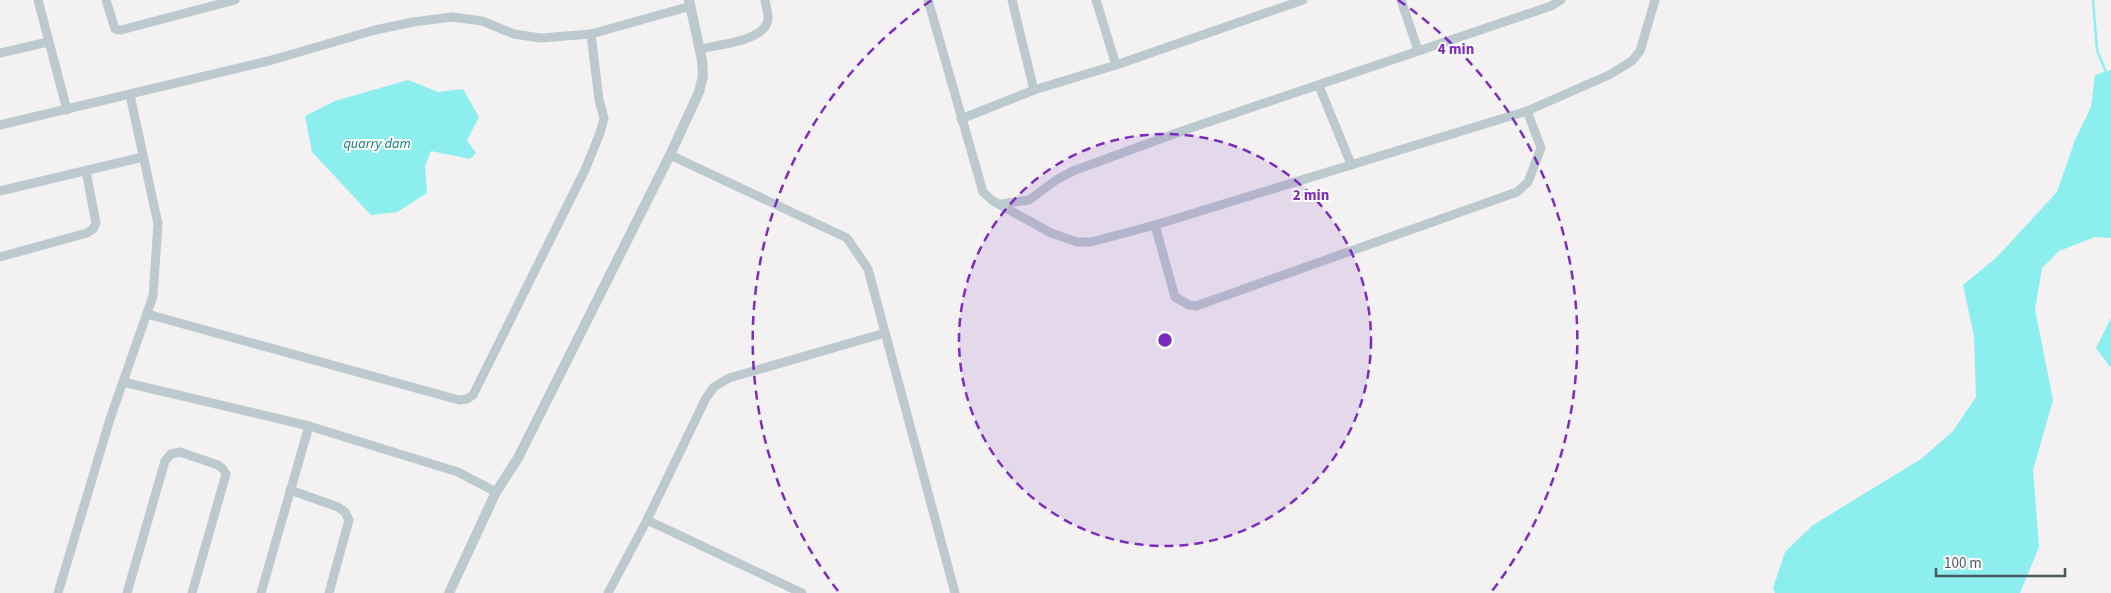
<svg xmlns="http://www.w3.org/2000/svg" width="2111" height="593" font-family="'Source Sans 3',sans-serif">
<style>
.water{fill:#8deeee}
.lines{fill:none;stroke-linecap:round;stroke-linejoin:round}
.stream{stroke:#8deeee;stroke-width:2.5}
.minor{stroke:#bcc9ce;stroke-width:9}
.tertiary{stroke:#bcc9ce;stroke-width:10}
.ring{fill:none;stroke:#7b2cbf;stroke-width:2.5;stroke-dasharray:9 6}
.labels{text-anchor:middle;stroke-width:4;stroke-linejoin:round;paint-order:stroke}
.water-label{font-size:14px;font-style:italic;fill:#0c8080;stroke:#fff}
.centre{fill:#7b2cbf;stroke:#fff;stroke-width:2.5}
.ring-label{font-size:15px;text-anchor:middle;font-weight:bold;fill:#7b2cbf;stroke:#fff;stroke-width:4;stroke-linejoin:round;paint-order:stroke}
</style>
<rect width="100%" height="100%" fill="#f3f1f2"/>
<g class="water">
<path d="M 2111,70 L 2111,238 L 2095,237 L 2059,251 L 2042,268 L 2035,309 L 2053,400 L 2033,470 L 2039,547 L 2020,593 L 1775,593 L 1773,588 L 1785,552 L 1813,525 L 1921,459 L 1953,431 L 1976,397 L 1974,336 L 1963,285 L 1996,258 L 2057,192 L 2075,140 L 2091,107 L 2095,75 Z"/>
<path d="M 408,80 L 438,92 L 463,89 L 479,117 L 467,140 L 476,153 L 470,159 L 431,151 L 425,166 L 427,193 L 397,212 L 371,215 L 312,152 L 305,116 L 335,101 Z"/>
<path d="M 2111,318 L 2111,368 L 2096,348 Z"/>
</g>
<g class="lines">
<path class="stream" d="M 2093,0 L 2097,50 L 2106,72"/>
<g class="minor">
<path d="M 38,0 L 67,110"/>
<path d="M 106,0 L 115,29 L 121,30 L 235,0"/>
<path d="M 928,0 L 983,192 L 993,201 L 1051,233 L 1077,242 L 1091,242 L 1155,225 L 1527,111 L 1609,75 L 1632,61 L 1640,51 L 1655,0"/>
<path d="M 1012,0 L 1034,90"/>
<path d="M 1096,0 L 1116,65"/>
<path d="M 1401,0 L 1418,50"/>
<path d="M 700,49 C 717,45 761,41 767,23 C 770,16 766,7 765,0"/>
<path d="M 0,53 L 48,42"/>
<path d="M 1319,86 L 1351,164"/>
<path d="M 961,119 L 1034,90 L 1116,65 L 1303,0"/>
<path d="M 0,125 L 272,60 L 375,30 L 413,22 L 452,17 L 482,21 L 514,34 L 541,38 L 591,34 L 691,6"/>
<path d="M 670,155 L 847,238 L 868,269 L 955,593"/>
<path d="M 0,191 L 143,157"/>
<path d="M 1001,204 L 1029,200 L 1056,180 L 1073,171 L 1182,131 L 1551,6 L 1561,0"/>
<path d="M 1155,225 L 1175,297 L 1189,305 L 1196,306 L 1517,192 L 1528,182 L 1541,148 L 1527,111"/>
<path d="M 0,257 L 87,233 L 93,229 L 96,223 L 86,171"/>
<path d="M 147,314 L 459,400 L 467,399 L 473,395 L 585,170 L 600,133 L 604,118 L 599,100 L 591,34"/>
<path d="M 123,382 L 309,426"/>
<path d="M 290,490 L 338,507 L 345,512 L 349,520 L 329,593"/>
<path d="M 647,520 L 802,593"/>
<path d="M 58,593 L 110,419 L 153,296 L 158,224 L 130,95"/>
<path d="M 127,593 L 165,461 L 171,454 L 180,452 L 218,465 L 223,469 L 226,474 L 192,593"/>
<path d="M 261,593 L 309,426 L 458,472 L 496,492"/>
<path d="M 608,593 L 647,520 L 706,398 L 714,387 L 729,378 L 885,333"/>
</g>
<path class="tertiary" d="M 449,593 L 496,492 L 518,458 L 670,155 L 699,92 L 703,76 L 702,60 L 689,0"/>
</g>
<circle cx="1165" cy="340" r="206" fill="#7b2cbf" fill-opacity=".12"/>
<g class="ring">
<circle cx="1165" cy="340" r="206"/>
<path d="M838 591A412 412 0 0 1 932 0M1398 0A412 412 0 0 1 1492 591"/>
</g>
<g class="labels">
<g class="water-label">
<text x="377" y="148">quarry dam</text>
</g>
</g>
<circle cx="1165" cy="340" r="8" class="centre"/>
<g class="ring-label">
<text x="1456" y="54">4 min</text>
<text x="1311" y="200">2 min</text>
</g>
<path d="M1936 568v8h129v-8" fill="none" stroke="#48595f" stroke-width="2.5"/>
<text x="1944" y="568" font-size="15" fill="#48595f" stroke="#ffffff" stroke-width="4" paint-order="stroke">100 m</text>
</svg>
